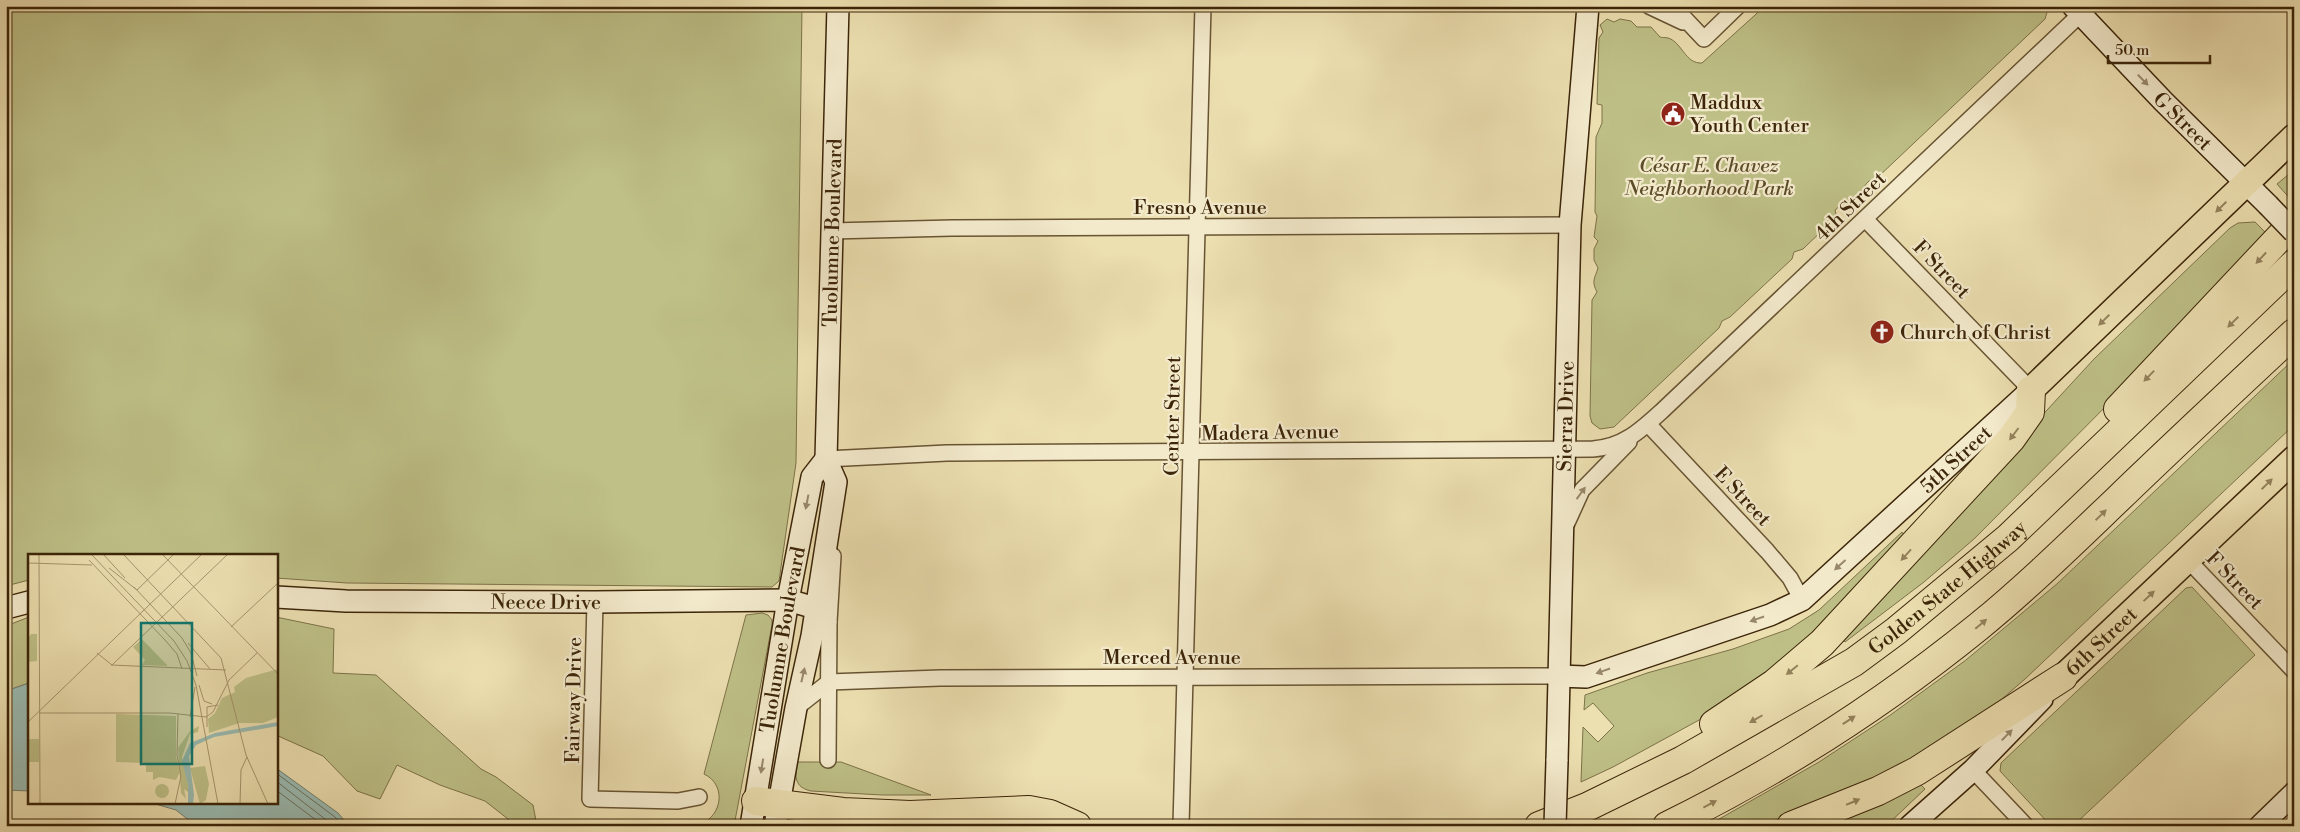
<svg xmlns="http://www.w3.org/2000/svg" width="2300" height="832" font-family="'Libre Bodoni',serif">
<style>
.green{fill:#bec087;stroke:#7d7248}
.water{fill:#9abbb2;stroke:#747f6e}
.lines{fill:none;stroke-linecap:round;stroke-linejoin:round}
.shore{stroke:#6b705e;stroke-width:1}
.street-casing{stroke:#685433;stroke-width:18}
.secondary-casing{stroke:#3c2509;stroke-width:24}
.primary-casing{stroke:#3c2509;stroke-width:28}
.highway-casing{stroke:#3c2509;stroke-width:30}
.street{stroke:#f3eacc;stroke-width:15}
.secondary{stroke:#f3eacc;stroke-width:21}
.primary{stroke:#ecdfb0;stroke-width:25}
.highway{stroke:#ecdfb0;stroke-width:28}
.secondary-bridge-casing{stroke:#3c2509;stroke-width:24;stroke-linecap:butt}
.secondary-bridge{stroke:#f3eacc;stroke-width:21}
.oneway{fill:#98886a}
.oneway2{fill:#94825c}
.labels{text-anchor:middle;stroke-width:4.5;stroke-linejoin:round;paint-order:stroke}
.poi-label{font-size:20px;fill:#3c2509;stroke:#f3eacc;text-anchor:start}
.street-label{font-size:20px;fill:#3c2509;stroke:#f3eacc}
.park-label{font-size:20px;font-style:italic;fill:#5c4c28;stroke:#f3eacc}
.inset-road{fill:none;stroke:#a6956d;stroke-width:1}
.view{fill:#0f766e;fill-opacity:0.15;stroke:#0f766e;stroke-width:2.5}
.inset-edge{fill:none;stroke:#3c2509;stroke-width:2.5}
</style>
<rect width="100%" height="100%" fill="#ecdfb0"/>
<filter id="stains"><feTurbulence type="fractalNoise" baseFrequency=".004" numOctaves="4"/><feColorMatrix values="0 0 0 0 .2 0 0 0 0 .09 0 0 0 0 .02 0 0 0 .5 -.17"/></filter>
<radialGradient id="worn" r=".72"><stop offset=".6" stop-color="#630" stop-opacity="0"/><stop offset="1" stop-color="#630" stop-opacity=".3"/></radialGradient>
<g class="green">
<path d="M 6,6 L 802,6 L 796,463 L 779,581 L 772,587 L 347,583 L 276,578 L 276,556 L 29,556 L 29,580 L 6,586 Z"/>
<path d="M 1765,6 L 2049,6 L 2045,19 L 1877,178 C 1875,179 1872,180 1869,181 C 1862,186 1858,205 1843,207 L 1841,205 L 1835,210 L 1836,214 L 1831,219 L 1829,224 L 1803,249 L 1794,252 L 1792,259 L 1730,317 L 1722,321 L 1719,328 L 1614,427 L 1600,429 L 1592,423 L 1590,416 L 1592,300 L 1597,292 C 1591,281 1595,278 1598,268 L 1594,260 L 1594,249 L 1598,241 L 1594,237 L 1597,216 L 1595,212 L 1596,137 L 1602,123 L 1602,105 L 1597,104 L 1599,38 L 1603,32 L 1600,25 L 1607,19 L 1614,22 L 1620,19 L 1631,21 L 1637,27 L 1651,27 L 1660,37 C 1662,38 1665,37 1668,38 C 1682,42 1685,64 1702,63 Z"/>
<path d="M 2294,170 L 2294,203 L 2277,184 Z"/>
<path d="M 2255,222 L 2268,235 L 2137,375 L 1974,539 L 1924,582 L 1845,642 L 1840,635 L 2094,359 L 2230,228 L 2238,223 Z"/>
<path d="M 2294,359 L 2294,425 L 2025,679 L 1995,705 L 1901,768 L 1834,798 L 1761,826 L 1707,826 L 1819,762 L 1889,716 L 1966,660 L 2058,583 Z"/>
<path d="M 1902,532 L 1905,537 L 1843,607 L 1771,674 L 1701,719 L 1613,767 L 1581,782 L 1583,727 L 1598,742 L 1614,726 L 1593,703 L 1584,710 L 1585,695 L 1647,673 L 1733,649 L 1789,629 L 1819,610 Z"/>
<path d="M 2192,587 L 2255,655 L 2073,826 L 2051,826 L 2000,771 L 2001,763 L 2186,588 Z"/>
<path d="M 762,613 L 768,615 L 772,620 L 772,625 L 734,826 L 687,826 L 689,820 L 705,822 C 723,811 725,784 704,774 L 746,615 Z"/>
<path d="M 29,617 L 29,683 L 6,691 L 6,626 Z"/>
<path d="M 276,617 L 334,629 L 333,673 L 376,675 L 481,769 L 496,777 L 533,805 L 537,826 L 508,826 L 508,819 L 485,801 L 440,785 L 397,765 L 380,799 L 357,791 L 323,756 L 276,735 Z"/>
<path d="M 797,762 L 841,762 L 931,795 L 882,795 L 811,791 C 794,787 795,777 797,762 Z"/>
<path d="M 1918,782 L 1925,789 L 1886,826 L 1827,826 Z"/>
</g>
<g class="water">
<path d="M 29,683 L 29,791 L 6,790 L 6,691 Z"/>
<path d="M 276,768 L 338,813 L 349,826 L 196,826 L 176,810 L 152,803 L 276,803 Z"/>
</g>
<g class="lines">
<g class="shore">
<path d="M 276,773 L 335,817 L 343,826"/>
<path d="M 276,781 L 334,826"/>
<path d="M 276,790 L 324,826"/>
</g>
<defs>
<g id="street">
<path d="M 1649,6 L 1683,22"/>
<path d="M 1673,6 L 1704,39 L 1738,6"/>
<path d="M 1865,219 L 2031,390"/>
<path d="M 831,231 L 952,228 L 1570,225"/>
<path d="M 1648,424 L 1767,551 L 1790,578 L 1802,600"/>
<path d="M 826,459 L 947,453 L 1593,449 C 1624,447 1642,429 1664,409 L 2089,6"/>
<path d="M 1567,523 L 1582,490 L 1629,442"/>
<path d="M 2188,560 L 2294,671"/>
<path d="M 595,602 L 590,799 L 678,801 L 699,797"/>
<path d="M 815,608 L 829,622 L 828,760"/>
<path d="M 829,622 L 833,556"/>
<path d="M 796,708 L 829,682 L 940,678 L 1558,676"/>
<path d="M 1973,770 L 2026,826"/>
<path d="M 1181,826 L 1203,6"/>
</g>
<g id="secondary">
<path id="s1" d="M 2073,6 L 2163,101 L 2268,205"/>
<path id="s2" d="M 276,597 L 346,601 L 595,602 L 788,600 L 815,608"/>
<path d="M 6,608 L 29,602"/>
<path id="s3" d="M 1558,676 L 1586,677 L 1770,615 L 1802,600 L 2031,390"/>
<path id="s4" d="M 1557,761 L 1570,225 L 1588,6"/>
<path id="s5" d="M 751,826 L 788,600 L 812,477 L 826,459"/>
<path id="s6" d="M 775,826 L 796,708 L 812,636 L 836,482 L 826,459 L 838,6"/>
<path d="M 1910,826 L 1973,770 L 2042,699"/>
<path d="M 2260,826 L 2294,793"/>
</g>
<g id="primary">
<path d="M 2031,390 L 2294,137"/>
<path id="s7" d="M 2063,677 L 2294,459"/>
</g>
<g id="highway">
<path d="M 2118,409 L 2294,222"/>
<path d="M 1714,724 L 1775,683 L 1822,643 L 2011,439 L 2030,412 L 2031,390"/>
<path d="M 756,801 L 843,812 L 910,815 L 1029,810 L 1050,814 L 1077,826"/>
<path id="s8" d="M 1539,826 L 1587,807 L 1683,760 L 1854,662 L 1896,631 L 2008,538 L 2294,264"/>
<path d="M 1667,826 C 1777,772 1883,704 1978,627 C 2027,587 2073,542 2118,499 C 2176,443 2235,388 2294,333"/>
<path d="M 1791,826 L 1878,791 L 1917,771 L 2063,677"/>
</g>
</defs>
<use href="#street" class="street-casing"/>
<use href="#secondary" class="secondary-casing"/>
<use href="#primary" class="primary-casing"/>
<use href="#highway" class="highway-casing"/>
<use href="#street" class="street"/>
<use href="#secondary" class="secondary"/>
<use href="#primary" class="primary"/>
<use href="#highway" class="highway"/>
<defs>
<g id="secondary-bridge">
<path d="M 2268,205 L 2294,232"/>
<path d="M 1555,826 L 1557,761"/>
</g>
</defs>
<use href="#secondary-bridge" class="secondary-bridge-casing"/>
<use href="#secondary-bridge" class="secondary-bridge"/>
</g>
<defs><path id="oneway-solid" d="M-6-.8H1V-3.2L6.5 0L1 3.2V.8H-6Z" transform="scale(1.25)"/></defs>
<g class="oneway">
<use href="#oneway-solid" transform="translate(2143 80) rotate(46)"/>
<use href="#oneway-solid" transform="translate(1581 493) rotate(-54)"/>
<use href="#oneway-solid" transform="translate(807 502) rotate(101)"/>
<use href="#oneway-solid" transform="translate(1840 565) rotate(138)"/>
<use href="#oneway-solid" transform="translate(1757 619) rotate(161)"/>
<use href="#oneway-solid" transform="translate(1603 671) rotate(161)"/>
<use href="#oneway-solid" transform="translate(803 675) rotate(-77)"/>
<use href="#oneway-solid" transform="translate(2007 735) rotate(-46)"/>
<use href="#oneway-solid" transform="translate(762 766) rotate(99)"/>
</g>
<g class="oneway2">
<use href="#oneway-solid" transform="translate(2221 207) rotate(136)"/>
<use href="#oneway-solid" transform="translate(2261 258) rotate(133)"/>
<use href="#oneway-solid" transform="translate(2104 320) rotate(136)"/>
<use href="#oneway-solid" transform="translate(2233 322) rotate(136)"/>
<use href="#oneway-solid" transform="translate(2149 376) rotate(134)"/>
<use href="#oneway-solid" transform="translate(2014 434) rotate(127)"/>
<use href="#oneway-solid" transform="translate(2267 484) rotate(-44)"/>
<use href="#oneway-solid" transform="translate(2101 515) rotate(-44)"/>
<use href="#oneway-solid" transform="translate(1906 555) rotate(132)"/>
<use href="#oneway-solid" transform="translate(2149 596) rotate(-43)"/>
<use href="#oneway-solid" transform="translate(1981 624) rotate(-40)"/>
<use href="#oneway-solid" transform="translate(1792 670) rotate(141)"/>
<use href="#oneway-solid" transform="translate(1756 719) rotate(150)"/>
<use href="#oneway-solid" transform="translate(1849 720) rotate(-33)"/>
<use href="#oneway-solid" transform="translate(1853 802) rotate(-23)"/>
<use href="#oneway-solid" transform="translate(1710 804) rotate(-28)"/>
</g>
<defs>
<symbol id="civic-disc" viewBox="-11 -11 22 22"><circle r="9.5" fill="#8f2418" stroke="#f3eacc"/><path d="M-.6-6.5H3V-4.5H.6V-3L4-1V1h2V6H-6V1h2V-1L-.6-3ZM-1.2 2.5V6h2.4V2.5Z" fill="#fff"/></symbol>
<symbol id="church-disc" viewBox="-11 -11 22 22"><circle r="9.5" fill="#8f2418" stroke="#f3eacc"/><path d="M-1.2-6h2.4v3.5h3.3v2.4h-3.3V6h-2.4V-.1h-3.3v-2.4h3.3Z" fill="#fff"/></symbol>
</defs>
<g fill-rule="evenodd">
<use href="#civic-disc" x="1659" y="100" width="28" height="28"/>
<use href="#church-disc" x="1868" y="318" width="28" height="28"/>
</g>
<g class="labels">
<g class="poi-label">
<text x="1690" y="109">Maddux<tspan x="1690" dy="23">Youth Center</tspan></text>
<text x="1900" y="339">Church of Christ</text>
</g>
<g class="street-label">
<text dy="7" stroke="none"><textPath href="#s1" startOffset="159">G Street</textPath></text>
<text transform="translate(1850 206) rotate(-44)" y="7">4th Street</text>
<text x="1200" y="214">Fresno Avenue</text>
<text dy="7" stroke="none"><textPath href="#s6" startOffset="601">Tuolumne Boulevard</textPath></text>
<text transform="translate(1942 269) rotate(46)" y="7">F Street</text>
<text transform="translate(1172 416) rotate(-89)" y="7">Center Street</text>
<text dy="7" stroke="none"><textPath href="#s4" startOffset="345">Sierra Drive</textPath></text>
<text transform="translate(1270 432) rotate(-1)" y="7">Madera Avenue</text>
<text dy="7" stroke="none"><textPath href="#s3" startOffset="466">5th Street</textPath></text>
<text transform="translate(1743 496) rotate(47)" y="7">E Street</text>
<text transform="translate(2235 580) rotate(46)" y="7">F Street</text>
<text dy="7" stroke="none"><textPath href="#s8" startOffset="475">Golden State Highway</textPath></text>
<text dy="7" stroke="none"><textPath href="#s2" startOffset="270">Neece Drive</textPath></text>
<text dy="7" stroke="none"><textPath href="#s5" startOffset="189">Tuolumne Boulevard</textPath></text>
<text dy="7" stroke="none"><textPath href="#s7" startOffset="52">6th Street</textPath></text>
<text x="1172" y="664">Merced Avenue</text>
<text transform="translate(573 700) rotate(-89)" y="7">Fairway Drive</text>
</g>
<g class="park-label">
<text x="1709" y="172">César E. Chavez<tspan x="1709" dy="23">Neighborhood Park</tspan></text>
</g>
</g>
<g transform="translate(28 554)">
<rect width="250" height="250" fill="#ecdfb0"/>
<path d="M 3,80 L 9,80 L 9,107 L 0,108 L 0,84 ZM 114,85 L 139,111 L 139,112 L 114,111 L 117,106 L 105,93 ZM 250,115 L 250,163 L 235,169 L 211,169 L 181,179 L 180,165 L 187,159 L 194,144 L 207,138 L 206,133 L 218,124 ZM 88,160 L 148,162 L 148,203 L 152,218 L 148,226 L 131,223 L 125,226 L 125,218 L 118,218 L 118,209 L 88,208 ZM 171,172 L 170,178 L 162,180 L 154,203 L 160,231 L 160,238 L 156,235 L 158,245 L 153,239 L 150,194 L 162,177 ZM 0,185 L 11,185 L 11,208 L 0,208 ZM 177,212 L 181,230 L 178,246 L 172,250 L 162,214 ZM127 237a7 7 0 1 1 14 0a7 7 0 1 1-14 0Z" fill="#bec087"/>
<path d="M 250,168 L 250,172 L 186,183 L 168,191 L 161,202 L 166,241 L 165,250 L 160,250 L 160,231 L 154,207 L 162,189 L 187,179 Z" fill="#9abbb2"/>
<path class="inset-road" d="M 11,0 L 12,250M 63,0 L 146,87 L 159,107 L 168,131 L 190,250M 75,0 L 97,24M 95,0 L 193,104 L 218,201 L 240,250M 134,0 L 250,120M 61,6 L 137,86M 0,9 L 64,11M 81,14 L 109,36M 106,33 L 154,84M 109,36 L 146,0M 203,73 L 250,29M 154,84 L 163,99 L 169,122M 137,86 L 149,100 L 154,115M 160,89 L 182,115M 69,99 L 84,111 L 200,0M 83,111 L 198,116M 171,131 L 176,147 L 184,150M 11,159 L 142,159 L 178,163 L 185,158 L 201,126 L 229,99M 162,163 L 167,133M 0,168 L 174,0M 179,173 L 179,153 L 190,151M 147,250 L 153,222 L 149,201 L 150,160M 212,250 L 213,216 L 219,203"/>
<path class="view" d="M 113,69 L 164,69 L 164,210 L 113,210 Z"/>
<rect width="250" height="250" class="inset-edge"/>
</g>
<rect width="2300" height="832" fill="none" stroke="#ecdfb0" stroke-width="25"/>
<rect x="8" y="8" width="2285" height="817" fill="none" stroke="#3c2509" stroke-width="2.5"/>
<rect x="12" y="12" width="2275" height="807" fill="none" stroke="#3c2509"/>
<path d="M2108 55v8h102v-8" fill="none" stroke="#3c2509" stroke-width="2.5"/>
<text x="2115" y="55" font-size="15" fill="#3c2509" stroke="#f3eacc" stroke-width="4" paint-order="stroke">50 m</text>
<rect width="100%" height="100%" filter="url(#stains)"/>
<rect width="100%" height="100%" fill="url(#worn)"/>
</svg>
